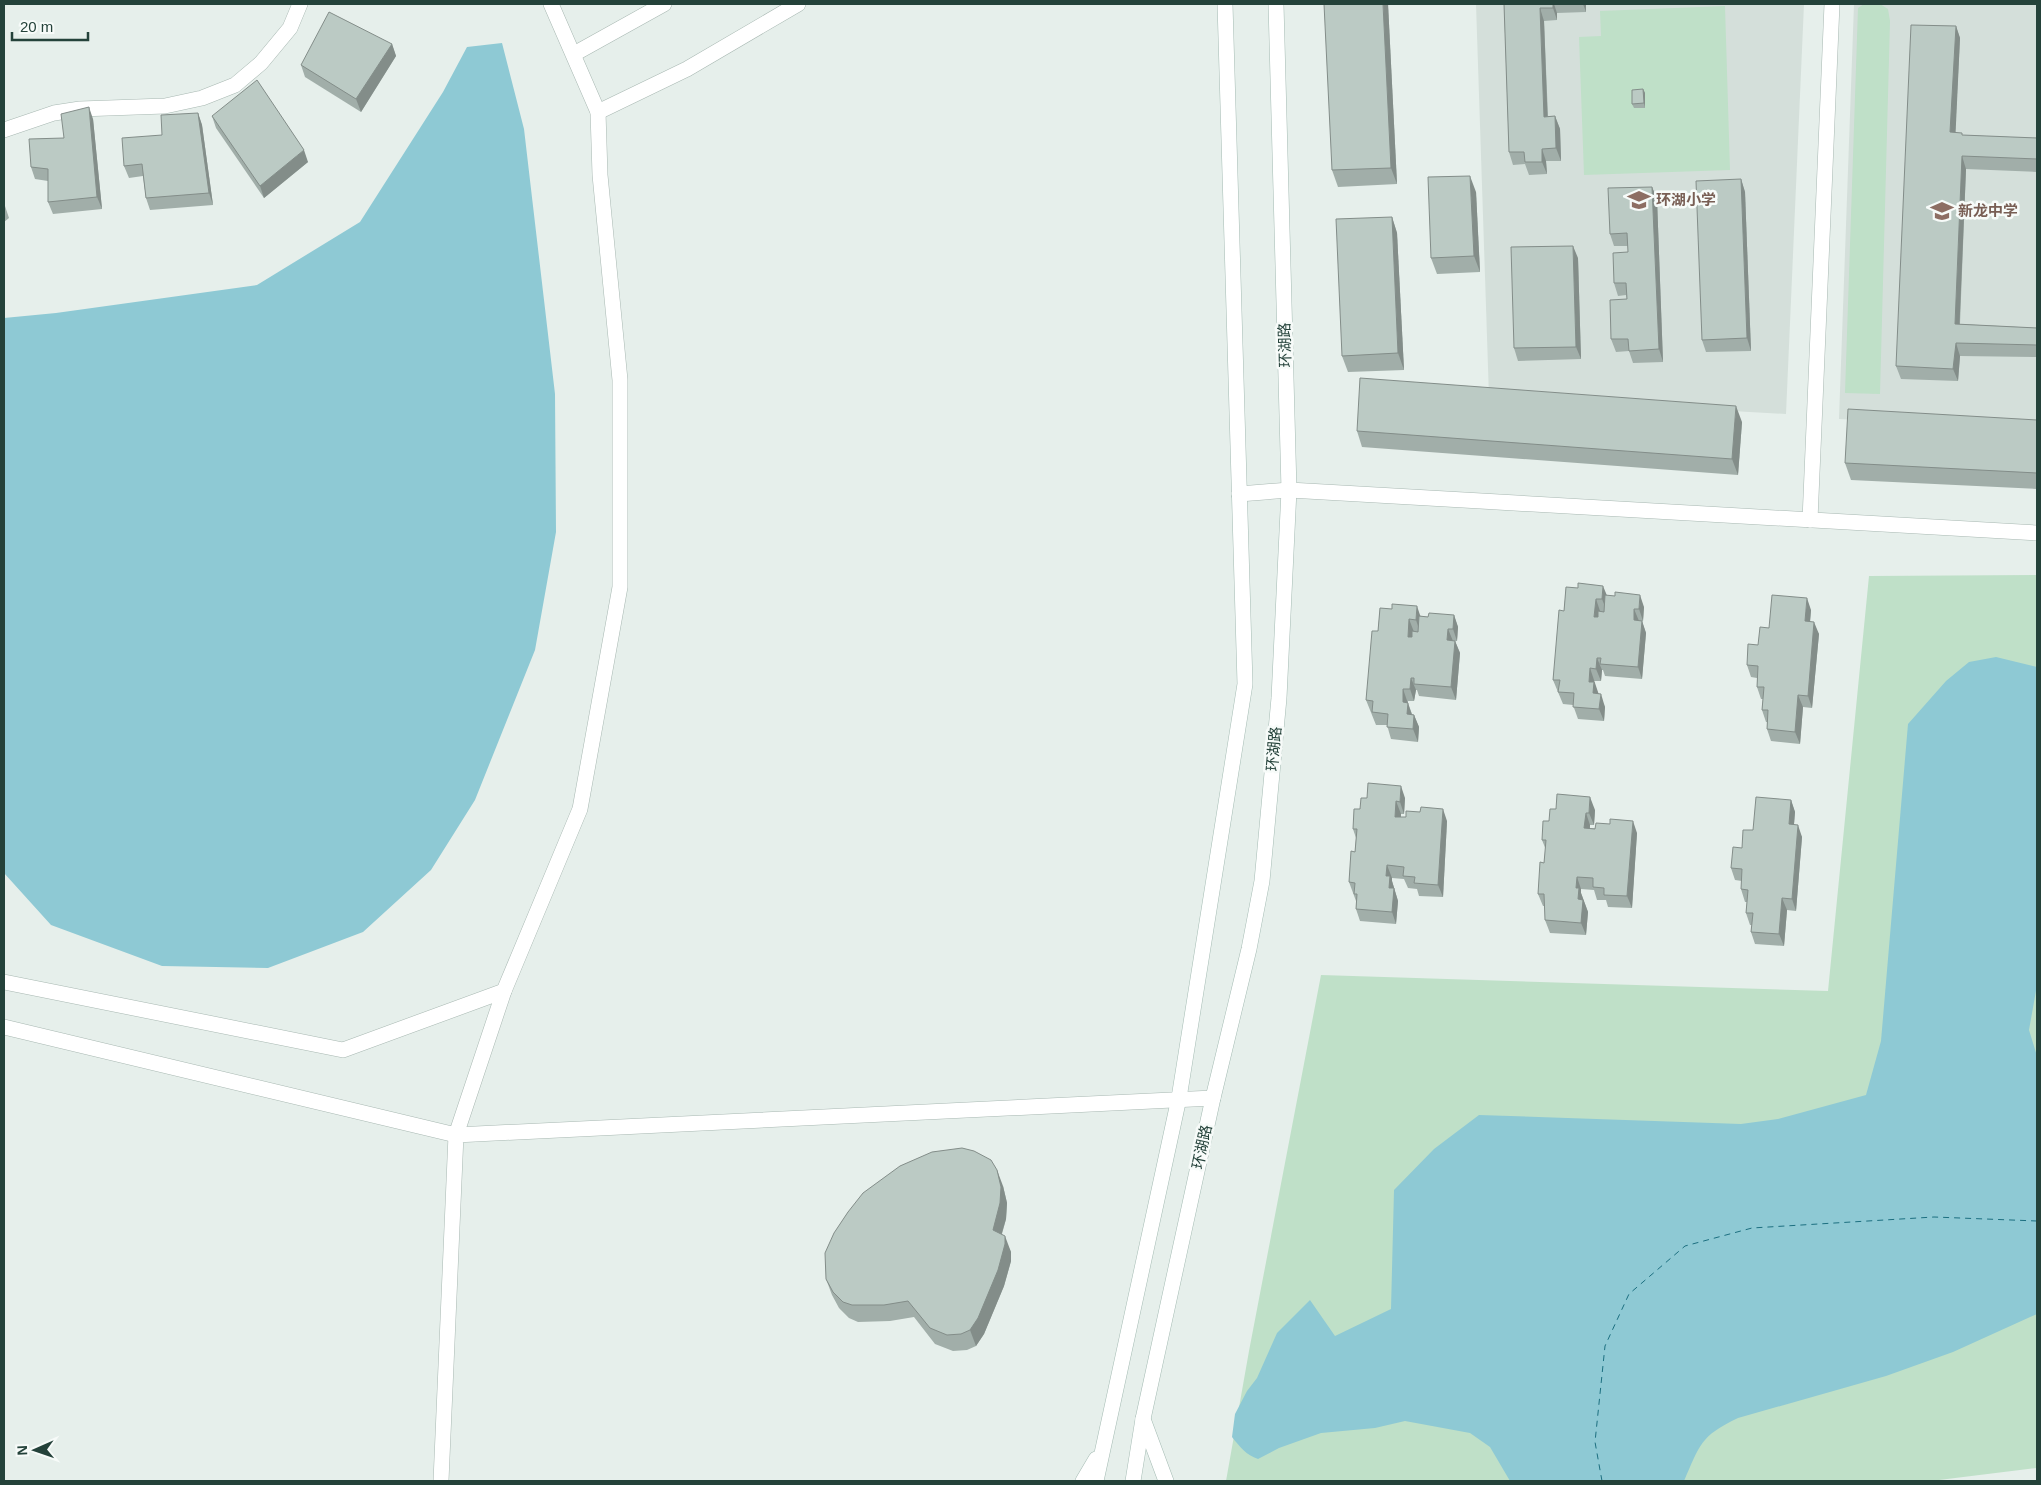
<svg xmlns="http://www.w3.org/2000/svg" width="2041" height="1485" font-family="Helvetica,'Noto Sans SC',sans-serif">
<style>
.built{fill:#d4dfda}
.green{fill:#bfe0c8}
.water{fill:#8ec9d4}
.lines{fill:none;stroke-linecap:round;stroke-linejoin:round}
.ferry{stroke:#1c6f80;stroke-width:1;stroke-dasharray:6 5;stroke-linecap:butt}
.minor-casing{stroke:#a8b8b2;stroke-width:16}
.tertiary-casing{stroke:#a8b8b2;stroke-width:16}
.secondary-casing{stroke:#a4bbb3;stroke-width:16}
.minor{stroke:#fff;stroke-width:15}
.tertiary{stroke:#fff;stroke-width:15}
.secondary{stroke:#fff;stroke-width:15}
.wall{fill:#a1aea9}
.shaded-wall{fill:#838d89}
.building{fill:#bbcac4;stroke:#838d89}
.labels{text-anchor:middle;stroke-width:5;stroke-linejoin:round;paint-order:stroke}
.education-label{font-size:15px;font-weight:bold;fill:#785e54;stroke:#f7fbf9;text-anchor:start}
.street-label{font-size:15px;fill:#24423a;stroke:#f7fbf9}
</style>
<rect width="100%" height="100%" fill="#e6efeb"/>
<g class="built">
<path d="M 1476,4 L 1804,4 L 1786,414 L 1489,397 Z"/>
<path d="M 1854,4 L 2037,4 L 2037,430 L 1839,419 Z"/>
</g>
<g class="green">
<path d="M 1864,4 L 1880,4 L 1888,9 L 1890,21 L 1880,394 L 1845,393 L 1858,8 Z"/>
<path d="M 1725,6 L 1730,170 L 1584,175 L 1579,37 L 1601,36 L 1600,11 Z"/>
<path d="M 2037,575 L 2037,1468 L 1931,1481 L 1226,1481 L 1249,1351 L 1321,975 L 1828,991 L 1869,576 Z"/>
</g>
<g class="water">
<path d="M 502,43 L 524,129 L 555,394 L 556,532 L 535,650 L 475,800 L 431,870 L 363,932 L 268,968 L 162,966 L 51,925 L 4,873 L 4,318 L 56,313 L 257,285 L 360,222 L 443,92 L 467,47 Z"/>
<path d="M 1996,657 L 2037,667 L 2037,985 L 2029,1030 L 2037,1056 L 2037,1314 L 1953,1352 L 1886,1376 L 1738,1418 C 1700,1436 1700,1445 1684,1481 L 1510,1481 L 1490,1447 L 1470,1433 L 1405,1421 L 1375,1428 L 1321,1433 L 1279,1448 L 1258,1459 C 1246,1455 1240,1447 1232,1437 L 1235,1414 L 1247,1391 L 1257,1378 L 1277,1333 L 1310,1300 L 1335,1336 L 1391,1309 L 1394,1190 L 1434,1149 L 1479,1115 L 1741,1124 L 1778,1119 L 1866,1095 L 1881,1041 L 1908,724 L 1946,681 L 1969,662 Z"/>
</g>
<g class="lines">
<path class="ferry" d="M 1602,1481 L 1595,1442 L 1605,1346 L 1629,1294 L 1685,1246 L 1752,1228 L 1934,1217 L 2037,1221"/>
<defs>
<g id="minor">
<path d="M 574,54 L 664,4"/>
<path d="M 598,112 L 687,69 L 798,4"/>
<path d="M 4,130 L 54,113 L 80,109 L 165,106 L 202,98 L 235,85 L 261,63 L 290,28 L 300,4"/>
<path d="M 4,982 L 343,1050 L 504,991"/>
<path d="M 4,1027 L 456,1135 L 504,991 L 580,809 L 620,587 L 620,380 L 600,175 L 598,112 L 551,4"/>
<path d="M 441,1481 L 456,1135 L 1213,1098"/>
</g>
<g id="tertiary">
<path d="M 1239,494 L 1289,490 L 2037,533"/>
<path d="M 1810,520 L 1832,4"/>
</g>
<g id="secondary">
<path d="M 1143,1419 L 1166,1481"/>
<path d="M 1083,1481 L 1096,1459"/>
<path d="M 1096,1481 L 1179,1098 L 1245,684 L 1225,4"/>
<path d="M 1133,1481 L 1143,1419 L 1213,1098 L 1249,949 L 1262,881 L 1279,698 L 1289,490 L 1276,4"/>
</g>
</defs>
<use href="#minor" class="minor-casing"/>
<use href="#tertiary" class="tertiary-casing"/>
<use href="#secondary" class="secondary-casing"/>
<use href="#minor" class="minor"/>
<use href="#tertiary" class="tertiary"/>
<use href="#secondary" class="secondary"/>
</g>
<g class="wall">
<path d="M 1388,4 L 1397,184 L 1338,187 L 1332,170 Z"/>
<path d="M 1504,4 L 1586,4 L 1586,12 L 1557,13 L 1557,20 L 1544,21 L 1548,116 L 1555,116 L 1560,129 L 1561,161 L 1546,161 L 1547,174 L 1529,175 L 1525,164 L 1513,165 L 1509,152 Z"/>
<path d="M 1956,26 L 1960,38 L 1955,133 L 1962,135 L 2037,138 L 2037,172 L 1966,169 L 1960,324 L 2037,328 L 2037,357 L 1960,356 L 1958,381 L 1901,379 L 1896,366 Z"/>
<path d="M 392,44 L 396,56 L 361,112 L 305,77 L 301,65 Z"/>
<path d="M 1643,89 L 1645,93 L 1645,108 L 1634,108 L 1632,104 Z"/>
<path d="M 198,113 L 202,125 L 213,205 L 150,210 L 146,198 L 143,176 L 129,178 L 124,166 L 162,135 Z"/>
<path d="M 212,116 L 308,162 L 264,198 L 216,128 Z"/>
<path d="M 93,119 L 102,209 L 53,214 L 48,202 L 48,181 L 35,179 L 31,167 L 64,138 Z"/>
<path d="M 1741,179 L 1745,192 L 1751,351 L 1706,352 L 1702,340 Z"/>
<path d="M 1652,187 L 1657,199 L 1663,362 L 1633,363 L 1629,351 L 1616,352 L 1611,339 L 1627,299 L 1626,295 L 1618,296 L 1614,283 L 1628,252 L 1628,246 L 1614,246 L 1610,234 Z"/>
<path d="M 1476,192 L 1480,272 L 1437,274 L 1431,258 Z"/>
<path d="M 4,203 L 9,218 L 4,222 Z"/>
<path d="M 1392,217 L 1397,233 L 1404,370 L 1348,372 L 1342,356 Z"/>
<path d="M 1578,258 L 1581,359 L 1518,361 L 1514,348 Z"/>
<path d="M 2037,420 L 2037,489 L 1851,480 L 1845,463 Z"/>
<path d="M 1742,422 L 1738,475 L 1362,447 L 1357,431 Z"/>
<path d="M 1566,587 L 1607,596 L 1644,607 L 1643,621 L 1642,621 L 1646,633 L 1642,679 L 1605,676 L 1603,670 L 1602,670 L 1601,681 L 1594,681 L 1594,683 L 1598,694 L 1605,707 L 1604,721 L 1578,719 L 1573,705 L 1563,704 L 1553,680 L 1564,611 Z"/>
<path d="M 1380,608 L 1421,616 L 1428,617 L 1454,615 L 1458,627 L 1457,641 L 1455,641 L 1460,653 L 1456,700 L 1419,696 L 1417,690 L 1416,690 L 1414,701 L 1408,701 L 1408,703 L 1412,714 L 1414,715 L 1419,727 L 1418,742 L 1391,739 L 1387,725 L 1376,725 L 1366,700 L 1378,631 Z"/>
<path d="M 1811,610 L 1810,622 L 1819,634 L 1812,708 L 1803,707 L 1800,744 L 1771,741 L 1767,729 L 1767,722 L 1766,722 L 1762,710 L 1763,699 L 1761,699 L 1757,687 L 1757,678 L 1751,677 L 1747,665 L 1769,628 Z"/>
<path d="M 1367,798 L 1405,798 L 1404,814 L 1401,814 L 1401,817 L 1447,821 L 1443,897 L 1419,896 L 1417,889 L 1408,888 L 1404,879 L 1392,878 L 1392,881 L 1398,901 L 1396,924 L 1360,921 L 1356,909 L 1356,901 L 1349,882 L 1355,852 L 1356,838 L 1353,829 L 1360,809 Z"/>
<path d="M 1791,800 L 1795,812 L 1794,824 L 1802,837 L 1796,911 L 1787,910 L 1784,946 L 1755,944 L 1751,932 L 1752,925 L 1750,925 L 1746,913 L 1747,902 L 1745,902 L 1741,889 L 1742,881 L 1735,880 L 1731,868 L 1753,830 Z"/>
<path d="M 1595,810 L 1594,825 L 1590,825 L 1590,828 L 1637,833 L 1632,908 L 1608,907 L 1606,900 L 1597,900 L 1594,890 L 1581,889 L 1581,893 L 1588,912 L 1586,935 L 1550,933 L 1545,920 L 1545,906 L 1543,906 L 1538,894 L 1544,863 L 1546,850 L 1542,840 L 1549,821 Z"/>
<path d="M 1003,1186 L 1007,1203 L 1006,1219 L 1002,1234 L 1011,1252 L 1011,1261 L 1004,1286 L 984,1334 L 976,1346 L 967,1350 L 953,1351 L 935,1344 L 914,1317 L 890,1321 L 858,1322 L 849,1318 L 839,1308 L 832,1295 L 826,1279 Z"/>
</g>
<g class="shaded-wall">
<path d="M 1383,4 L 1388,4 L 1397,184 L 1391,168 Z"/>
<path d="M 1553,4 L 1554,4 L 1557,13 L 1557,20 L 1553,8 Z"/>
<path d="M 1583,4 L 1586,4 L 1586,12 Z"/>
<path d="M 1540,8 L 1544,21 L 1548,129 L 1544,117 Z"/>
<path d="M 1956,26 L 1960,38 L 1955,145 L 1950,132 Z"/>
<path d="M 392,44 L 396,56 L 361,112 L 356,99 Z"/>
<path d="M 1643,89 L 1645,93 L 1645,108 L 1644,103 Z"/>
<path d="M 89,107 L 93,119 L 102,209 L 97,197 Z"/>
<path d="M 198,113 L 202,125 L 213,205 L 209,193 Z"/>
<path d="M 1555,116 L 1560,129 L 1561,161 L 1556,148 Z"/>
<path d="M 1542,149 L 1546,161 L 1547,174 L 1542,162 Z"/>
<path d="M 304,150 L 308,162 L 264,198 L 260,186 Z"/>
<path d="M 1962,156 L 1966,169 L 1959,336 L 1955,324 Z"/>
<path d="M 1470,176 L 1476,192 L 1480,272 L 1474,256 Z"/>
<path d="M 1741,179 L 1745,192 L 1751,351 L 1747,338 Z"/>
<path d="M 1652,187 L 1657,199 L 1663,362 L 1659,349 Z"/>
<path d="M 1392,217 L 1397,233 L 1404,370 L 1398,353 Z"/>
<path d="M 1573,246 L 1578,258 L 1581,359 L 1576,347 Z"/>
<path d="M 1956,343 L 1960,356 L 1958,381 L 1953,369 Z"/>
<path d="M 1736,406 L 1742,422 L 1738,475 L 1732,459 Z"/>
<path d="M 1603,586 L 1608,598 L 1607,612 L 1602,599 Z"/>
<path d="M 1640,595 L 1644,607 L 1643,621 L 1639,609 Z"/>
<path d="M 1807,598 L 1811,610 L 1809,633 L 1805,621 Z"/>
<path d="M 1596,599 L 1600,611 L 1599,629 L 1594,617 Z"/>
<path d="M 1417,606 L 1421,618 L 1420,632 L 1416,620 Z"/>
<path d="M 1634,609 L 1639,621 L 1634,620 Z"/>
<path d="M 1454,615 L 1458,627 L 1457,641 L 1453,629 Z"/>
<path d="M 1409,619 L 1414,632 L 1412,650 L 1408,637 Z"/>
<path d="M 1642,621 L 1646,633 L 1642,679 L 1638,667 Z"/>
<path d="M 1814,622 L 1819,634 L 1812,708 L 1808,696 Z"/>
<path d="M 1448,629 L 1453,641 L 1447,640 Z"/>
<path d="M 1455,641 L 1460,653 L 1456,700 L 1451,687 Z"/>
<path d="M 1597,658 L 1602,670 L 1601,681 L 1596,669 Z"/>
<path d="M 1590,668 L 1599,695 L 1597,706 L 1589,682 Z"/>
<path d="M 1411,678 L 1416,690 L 1414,701 L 1410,689 Z"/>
<path d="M 1403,689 L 1412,715 L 1411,726 L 1403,702 Z"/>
<path d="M 1601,694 L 1605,707 L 1604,721 L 1599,709 Z"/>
<path d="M 1798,695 L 1803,707 L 1800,744 L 1795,732 Z"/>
<path d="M 1414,715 L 1419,727 L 1418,742 L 1413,729 Z"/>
<path d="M 1401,786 L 1405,798 L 1404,814 L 1400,802 Z"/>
<path d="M 1590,797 L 1595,810 L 1594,825 L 1589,813 Z"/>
<path d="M 1791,800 L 1795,812 L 1793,836 L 1789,824 Z"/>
<path d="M 1396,801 L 1401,814 L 1400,829 L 1395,817 Z"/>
<path d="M 1443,809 L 1447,821 L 1443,897 L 1438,885 Z"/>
<path d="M 1586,813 L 1590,825 L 1589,840 L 1584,828 Z"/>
<path d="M 1633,821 L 1637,833 L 1632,908 L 1627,896 Z"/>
<path d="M 1798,825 L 1802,837 L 1796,911 L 1792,899 Z"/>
<path d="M 1387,865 L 1392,878 L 1392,881 L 1398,901 L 1396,924 L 1392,912 L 1389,888 L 1386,876 Z"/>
<path d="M 1577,877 L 1581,889 L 1581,893 L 1588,912 L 1586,935 L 1581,923 L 1576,888 Z"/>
<path d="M 1782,898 L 1787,910 L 1784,946 L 1779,934 Z"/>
<path d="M 997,1170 L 1003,1186 L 1007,1203 L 1006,1219 L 998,1246 L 993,1230 Z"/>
<path d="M 1005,1236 L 1011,1252 L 1011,1261 L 1004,1286 L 984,1334 L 976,1346 L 970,1330 Z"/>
</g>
<g class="building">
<path d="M 1324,4 L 1383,4 L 1391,168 L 1332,170 Z"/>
<path d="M 1504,4 L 1553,4 L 1553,8 L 1540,8 L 1544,117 L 1555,116 L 1556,148 L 1542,149 L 1542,162 L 1525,162 L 1524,152 L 1509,152 Z"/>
<path d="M 329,12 L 392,44 L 356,99 L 301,65 Z"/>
<path d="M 1911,25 L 1956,26 L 1950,132 L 1962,133 L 1962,135 L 2037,138 L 2037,159 L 1962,156 L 1955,324 L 2037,328 L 2037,345 L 1956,343 L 1953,369 L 1896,366 Z"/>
<path d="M 257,80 L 304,150 L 260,186 L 212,116 Z"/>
<path d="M 1643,89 L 1644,103 L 1632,104 L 1632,90 Z"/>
<path d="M 89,107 L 97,197 L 48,202 L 48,169 L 31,167 L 29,139 L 64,138 L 61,114 Z"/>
<path d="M 198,113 L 209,193 L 146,198 L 142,164 L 124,166 L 122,138 L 162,135 L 161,115 Z"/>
<path d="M 1470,176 L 1474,256 L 1431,258 L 1428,177 Z"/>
<path d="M 1741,179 L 1747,338 L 1702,340 L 1696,181 Z"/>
<path d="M 1652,187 L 1659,349 L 1629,351 L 1628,339 L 1611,339 L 1610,300 L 1627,299 L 1626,283 L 1614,283 L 1613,253 L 1628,252 L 1627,233 L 1610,234 L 1608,188 Z"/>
<path d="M 1392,217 L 1398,353 L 1342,356 L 1336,219 Z"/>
<path d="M 1573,246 L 1576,347 L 1514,348 L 1511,247 Z"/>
<path d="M 1360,378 L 1736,406 L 1732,459 L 1357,431 Z"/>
<path d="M 1848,409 L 2037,420 L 2037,473 L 1845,463 Z"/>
<path d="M 1578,583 L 1603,586 L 1602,599 L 1596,599 L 1594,617 L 1598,617 L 1598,611 L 1604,612 L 1605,595 L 1615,596 L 1615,592 L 1640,595 L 1639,609 L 1634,609 L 1634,620 L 1642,621 L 1638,667 L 1600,664 L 1601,658 L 1597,658 L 1596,669 L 1590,668 L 1589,682 L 1594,682 L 1593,693 L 1601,694 L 1599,709 L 1573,707 L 1574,693 L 1558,692 L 1560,680 L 1553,680 L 1559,610 L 1564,611 L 1566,587 L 1578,588 Z"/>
<path d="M 1772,595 L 1807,598 L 1805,621 L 1814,622 L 1808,696 L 1798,695 L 1795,732 L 1767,729 L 1768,710 L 1762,710 L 1764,687 L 1757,687 L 1758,666 L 1747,665 L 1748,644 L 1758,645 L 1760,627 L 1769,628 Z"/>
<path d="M 1392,604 L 1417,606 L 1416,620 L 1409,619 L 1408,637 L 1412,637 L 1412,631 L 1418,632 L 1419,616 L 1428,617 L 1429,613 L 1454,615 L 1453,629 L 1448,629 L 1447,640 L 1455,641 L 1451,687 L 1414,684 L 1414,678 L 1411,678 L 1410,689 L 1403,689 L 1403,702 L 1408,703 L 1407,714 L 1414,715 L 1413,729 L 1387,727 L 1388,714 L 1372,712 L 1373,701 L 1366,700 L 1372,631 L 1378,631 L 1380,608 L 1392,609 Z"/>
<path d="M 1368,783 L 1401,786 L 1400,802 L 1396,801 L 1395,817 L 1406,817 L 1406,811 L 1420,812 L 1421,807 L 1443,809 L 1438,885 L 1414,883 L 1415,877 L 1403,876 L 1404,867 L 1387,865 L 1386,876 L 1390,876 L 1389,888 L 1394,888 L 1392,912 L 1356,909 L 1357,894 L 1354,894 L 1355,883 L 1349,882 L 1351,851 L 1355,852 L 1357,829 L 1353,829 L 1354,809 L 1360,809 L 1361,798 L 1367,798 Z"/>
<path d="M 1557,794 L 1590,797 L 1589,813 L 1586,813 L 1584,828 L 1595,829 L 1596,823 L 1610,824 L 1610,819 L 1633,821 L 1627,896 L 1604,895 L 1604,888 L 1593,887 L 1593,878 L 1577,877 L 1576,888 L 1579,888 L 1578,899 L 1583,900 L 1581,923 L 1545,920 L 1544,894 L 1538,894 L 1540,862 L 1544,863 L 1546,840 L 1542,840 L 1543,821 L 1549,821 L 1550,809 L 1556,809 Z"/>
<path d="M 1756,797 L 1791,800 L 1789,824 L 1798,825 L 1792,899 L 1782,898 L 1779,934 L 1751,932 L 1753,913 L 1746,913 L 1748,890 L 1741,889 L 1742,869 L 1731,868 L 1733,847 L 1742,848 L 1743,830 L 1753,830 Z"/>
<path d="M 962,1148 L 974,1151 L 991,1160 L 997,1170 L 1001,1187 L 1000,1203 L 993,1230 L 1005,1236 L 1005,1244 L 998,1270 L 978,1318 L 970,1330 L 961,1334 L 947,1335 L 930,1328 L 908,1301 L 884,1305 L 852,1305 L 843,1302 L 833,1292 L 826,1279 L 825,1253 L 834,1233 L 848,1212 L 863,1193 L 900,1166 L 932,1152 Z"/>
</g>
<defs>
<symbol id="school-bare" viewBox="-9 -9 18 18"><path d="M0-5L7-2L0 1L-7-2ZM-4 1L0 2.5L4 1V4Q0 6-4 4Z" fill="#8d6e63" stroke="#f7fbf9" stroke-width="2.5" paint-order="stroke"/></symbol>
</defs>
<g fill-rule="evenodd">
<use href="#school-bare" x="1623" y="184" width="32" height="32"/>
<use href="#school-bare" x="1926" y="195" width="32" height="32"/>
</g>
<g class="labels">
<g class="education-label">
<text x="1656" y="205">环湖小学</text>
<text x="1958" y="216">新龙中学</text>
</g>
<g class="street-label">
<text transform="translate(1285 345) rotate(-91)" y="5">环湖路</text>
<text transform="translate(1274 749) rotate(-85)" y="5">环湖路</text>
<text transform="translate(1202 1147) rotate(-78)" y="5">环湖路</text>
</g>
</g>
<rect width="2041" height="1485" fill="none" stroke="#24423a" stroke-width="10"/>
<g transform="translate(35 1450) rotate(268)" stroke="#f7fbf9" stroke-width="4" paint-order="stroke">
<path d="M0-4L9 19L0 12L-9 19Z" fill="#24423a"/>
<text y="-8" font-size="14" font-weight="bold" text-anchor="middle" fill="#24423a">N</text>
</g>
<path d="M12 32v8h76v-8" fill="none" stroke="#24423a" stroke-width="2.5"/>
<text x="20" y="32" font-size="15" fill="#24423a" stroke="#f7fbf9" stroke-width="4" paint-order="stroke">20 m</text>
</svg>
